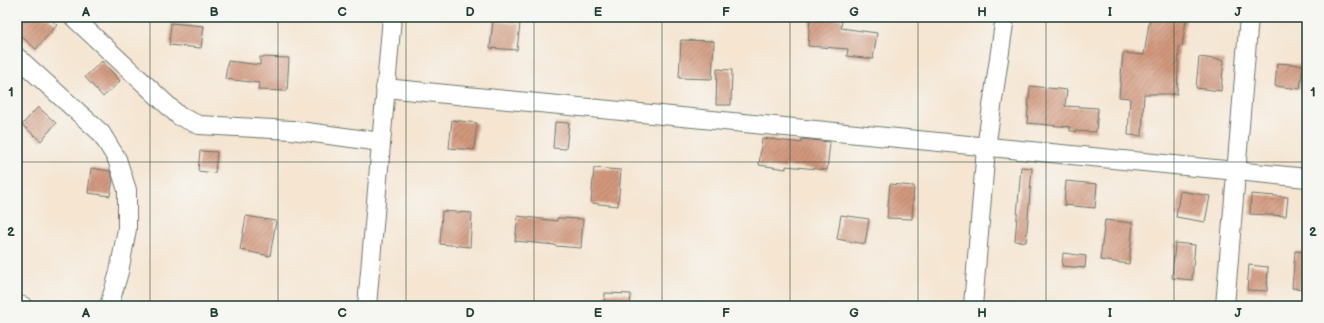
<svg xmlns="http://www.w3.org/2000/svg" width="1324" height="323" font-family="'Balsamiq Sans',sans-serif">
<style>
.building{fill:url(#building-hatch)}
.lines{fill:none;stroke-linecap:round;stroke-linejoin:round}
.minor-casing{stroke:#6a786b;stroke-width:20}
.minor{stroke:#fff;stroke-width:18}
.grid{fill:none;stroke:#1f3d34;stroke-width:1;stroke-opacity:0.55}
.neatline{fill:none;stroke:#1f3d34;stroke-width:1.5}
.grid-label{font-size:13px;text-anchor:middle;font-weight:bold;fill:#1f3d34}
</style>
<defs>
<pattern id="building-hatch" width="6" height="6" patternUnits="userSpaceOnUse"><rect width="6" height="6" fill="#d2987e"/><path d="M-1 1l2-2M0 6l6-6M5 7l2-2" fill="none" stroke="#aa7d68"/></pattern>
</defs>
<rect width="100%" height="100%" fill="#f6f6f2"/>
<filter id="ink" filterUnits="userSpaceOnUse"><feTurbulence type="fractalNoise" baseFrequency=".025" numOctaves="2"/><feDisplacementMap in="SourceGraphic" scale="8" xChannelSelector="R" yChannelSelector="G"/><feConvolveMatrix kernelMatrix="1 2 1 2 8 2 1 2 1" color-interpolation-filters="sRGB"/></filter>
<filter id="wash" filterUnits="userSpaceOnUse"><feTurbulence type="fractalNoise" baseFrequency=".012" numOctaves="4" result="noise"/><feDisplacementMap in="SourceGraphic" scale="16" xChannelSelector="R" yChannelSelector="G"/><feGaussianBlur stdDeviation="0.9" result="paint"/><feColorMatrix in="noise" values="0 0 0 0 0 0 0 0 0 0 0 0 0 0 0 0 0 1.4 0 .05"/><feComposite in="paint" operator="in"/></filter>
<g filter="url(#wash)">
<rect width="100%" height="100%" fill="#f5e5d1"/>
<g id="blocks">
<g class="building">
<path d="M 21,17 L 48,17 L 57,25 L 36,49 L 17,33 L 17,21 Z"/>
<path d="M 810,17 L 842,19 L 841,28 L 877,33 L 873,59 L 847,56 L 848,49 L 808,46 Z"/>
<path d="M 1150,17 L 1165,17 L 1186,20 L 1182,47 L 1179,46 L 1177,94 L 1144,94 L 1142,136 L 1128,135 L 1130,98 L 1119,97 L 1123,53 L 1144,55 Z"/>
<path d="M 493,21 L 520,24 L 517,50 L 490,48 Z"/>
<path d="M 171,23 L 204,26 L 201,48 L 169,45 Z"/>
<path d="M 681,40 L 714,41 L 712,79 L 679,78 Z"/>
<path d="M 260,57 L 289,58 L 287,91 L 258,90 L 259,83 L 225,79 L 228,61 L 260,65 Z"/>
<path d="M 1199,57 L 1224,60 L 1221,91 L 1196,88 Z"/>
<path d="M 102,61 L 120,81 L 103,97 L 85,77 Z"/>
<path d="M 1277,63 L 1303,65 L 1300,89 L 1275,86 Z"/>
<path d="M 717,69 L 732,70 L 731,105 L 716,105 Z"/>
<path d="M 1030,86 L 1067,90 L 1065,106 L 1098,108 L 1096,132 L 1070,131 L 1070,127 L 1027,123 Z"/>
<path d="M 38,107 L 56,123 L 41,141 L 22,125 Z"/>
<path d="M 452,120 L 477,123 L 474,150 L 449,148 Z"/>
<path d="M 555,122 L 569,123 L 566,149 L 553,148 Z"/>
<path d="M 762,138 L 801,143 L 802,139 L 830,142 L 827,170 L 786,166 L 786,169 L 759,165 Z"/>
<path d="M 200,151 L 217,152 L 215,173 L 198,171 Z"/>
<path d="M 1021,167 L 1032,168 L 1026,242 L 1015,241 Z"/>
<path d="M 91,168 L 110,171 L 113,179 L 110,196 L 88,193 Z"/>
<path d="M 594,168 L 621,170 L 618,206 L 591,203 Z"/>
<path d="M 1066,181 L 1097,184 L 1095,208 L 1064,205 Z"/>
<path d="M 890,184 L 914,186 L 912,219 L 887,218 Z"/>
<path d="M 1180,191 L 1210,196 L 1205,222 L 1176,217 Z"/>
<path d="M 1251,194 L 1288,197 L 1286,216 L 1250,214 Z"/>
<path d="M 442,211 L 472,213 L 470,247 L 440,244 Z"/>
<path d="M 841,215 L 869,219 L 865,244 L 837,239 Z"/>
<path d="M 246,216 L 276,221 L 270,256 L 240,250 Z"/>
<path d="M 518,216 L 557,221 L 557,218 L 583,219 L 581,248 L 555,246 L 555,245 L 515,241 Z"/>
<path d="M 1105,220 L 1133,223 L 1129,264 L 1100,260 Z"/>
<path d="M 1175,243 L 1195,245 L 1192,280 L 1172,278 Z"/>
<path d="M 1295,251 L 1307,252 L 1307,289 L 1292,288 Z"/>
<path d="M 1063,253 L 1086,256 L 1085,268 L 1062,266 Z"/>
<path d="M 1249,265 L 1268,267 L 1267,291 L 1247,290 Z"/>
<path d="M 605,293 L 631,294 L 630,306 L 604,306 Z"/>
</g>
</g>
</g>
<g filter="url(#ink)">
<use href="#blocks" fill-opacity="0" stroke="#6a786b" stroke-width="1"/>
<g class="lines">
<defs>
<g id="minor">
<path d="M 73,17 L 179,116 L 199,125 L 292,130 L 381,142"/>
<path d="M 17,57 L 101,133 L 117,159 L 127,190 L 127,229 L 119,272 L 109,306"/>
<path d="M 385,88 L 1307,178"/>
<path d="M 17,305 L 23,306"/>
<path d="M 367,306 L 392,17"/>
<path d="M 973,306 L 986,148 L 1005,17"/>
<path d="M 1225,306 L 1249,17"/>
</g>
</defs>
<use href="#minor" class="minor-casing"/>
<use href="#minor" class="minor"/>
</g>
</g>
<path class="grid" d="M 150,17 L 150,306M 278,17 L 278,306M 406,17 L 406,306M 534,17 L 534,306M 662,17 L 662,306M 790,17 L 790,306M 918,17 L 918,306M 1046,17 L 1046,306M 1174,17 L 1174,306M 17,162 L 1307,162"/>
<rect width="1324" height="323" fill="none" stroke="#f6f6f2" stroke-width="44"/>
<rect x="22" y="22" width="1280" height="279" class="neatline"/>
<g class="grid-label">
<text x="86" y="16">A</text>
<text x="214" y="16">B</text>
<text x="342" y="16">C</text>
<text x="470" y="16">D</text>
<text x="598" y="16">E</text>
<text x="726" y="16">F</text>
<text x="854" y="16">G</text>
<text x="982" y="16">H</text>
<text x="1110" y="16">I</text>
<text x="1238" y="16">J</text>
<text x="11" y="96">1</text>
<text x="1313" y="96">1</text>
<text x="11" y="236">2</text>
<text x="1313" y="236">2</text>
<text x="86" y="317">A</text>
<text x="214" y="317">B</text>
<text x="342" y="317">C</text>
<text x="470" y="317">D</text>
<text x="598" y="317">E</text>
<text x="726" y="317">F</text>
<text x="854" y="317">G</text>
<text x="982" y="317">H</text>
<text x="1110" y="317">I</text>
<text x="1238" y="317">J</text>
</g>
</svg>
